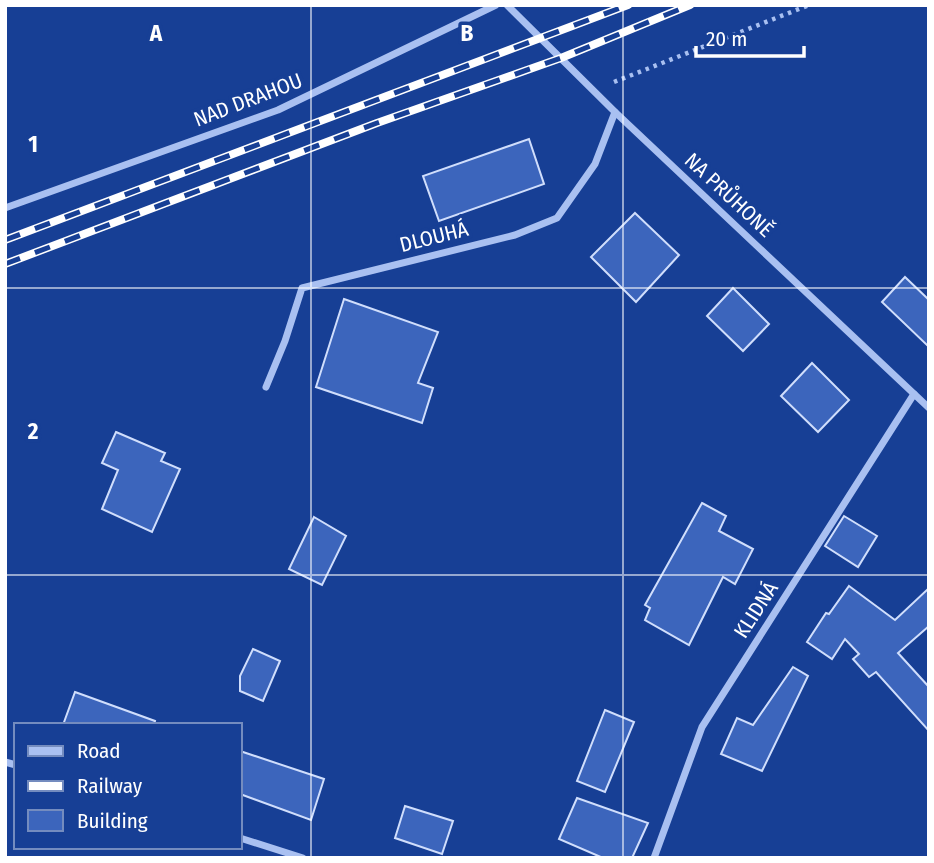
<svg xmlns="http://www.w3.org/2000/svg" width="934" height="863" font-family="'Fira Sans Condensed',sans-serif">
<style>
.building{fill:#3c65bc;stroke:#d0defc;stroke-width:2}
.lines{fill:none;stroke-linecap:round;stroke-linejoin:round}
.path{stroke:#a9c0f1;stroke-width:4.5;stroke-dasharray:3.5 5;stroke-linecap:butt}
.street{stroke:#a9c0f1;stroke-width:7}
.rail-casing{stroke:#fff;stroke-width:8}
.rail{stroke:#173f95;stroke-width:5;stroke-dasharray:16;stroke-linecap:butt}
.grid{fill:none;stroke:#fff;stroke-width:2;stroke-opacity:0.55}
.labels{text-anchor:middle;stroke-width:7;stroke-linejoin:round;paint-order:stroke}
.street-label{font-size:21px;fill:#fff;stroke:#173f95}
.grid-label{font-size:23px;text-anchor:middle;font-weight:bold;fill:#fff;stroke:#173f95;stroke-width:7;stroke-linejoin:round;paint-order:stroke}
</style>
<rect width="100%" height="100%" fill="#173f95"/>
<g class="building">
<path d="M 529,139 L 544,184 L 439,221 L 423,176 Z"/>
<path d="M 635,213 L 679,255 L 636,302 L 591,257 Z"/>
<path d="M 905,277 L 929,300 L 929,347 L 882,302 Z"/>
<path d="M 733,288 L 769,324 L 743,351 L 707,316 Z"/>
<path d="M 344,299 L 438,332 L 418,383 L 433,388 L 422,423 L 316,387 Z"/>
<path d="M 812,363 L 849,400 L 818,432 L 781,396 Z"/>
<path d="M 116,432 L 165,453 L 161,461 L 180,469 L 152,532 L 102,509 L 118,470 L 102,463 Z"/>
<path d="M 702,503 L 726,516 L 719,531 L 753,549 L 735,584 L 723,577 L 689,645 L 645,620 L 650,608 L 645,605 Z"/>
<path d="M 844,516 L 877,536 L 858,567 L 825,546 Z"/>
<path d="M 314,517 L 346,536 L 322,585 L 289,569 Z"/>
<path d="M 849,586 L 895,620 L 929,588 L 929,626 L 898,653 L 929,687 L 929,731 L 876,672 L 869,677 L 853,659 L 859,654 L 845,639 L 832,659 L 807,642 L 826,613 L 829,614 Z"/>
<path d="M 253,649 L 280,661 L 263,701 L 240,691 L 240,676 Z"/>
<path d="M 793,667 L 808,676 L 762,771 L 721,754 L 737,718 L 753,725 Z"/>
<path d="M 75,692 L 155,721 L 154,725 L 63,725 Z"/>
<path d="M 605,710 L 634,722 L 605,792 L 577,781 Z"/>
<path d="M 240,751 L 324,779 L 311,820 L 240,794 Z"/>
<path d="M 577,798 L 648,823 L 632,858 L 603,858 L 559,839 Z"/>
<path d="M 405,806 L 453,821 L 442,854 L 395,838 Z"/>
</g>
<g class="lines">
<path class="path" d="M 614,82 L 809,5"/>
<g class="street">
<path d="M 507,5 L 615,112 L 929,408"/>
<path d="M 5,208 L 278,110 L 496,5"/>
<path d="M 266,387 L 285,341 L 302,288 L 515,235 L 557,218 L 595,164 L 615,112"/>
<path d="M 5,762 L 16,765"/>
<path d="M 240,838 L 303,858"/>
<path d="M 654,858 L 702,727 L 914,394"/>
</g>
<defs>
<g id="rail">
<path d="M 5,240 L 628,5"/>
<path d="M 5,264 L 377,123 L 561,58 L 690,5"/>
</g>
</defs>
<use href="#rail" class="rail-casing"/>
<use href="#rail" class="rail"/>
</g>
<path class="grid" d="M 311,5 L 311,858M 623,5 L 623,858M 5,288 L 929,288M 5,575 L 929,575"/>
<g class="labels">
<g class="street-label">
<text transform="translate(248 100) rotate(-21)" y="7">NAD DRAHOU</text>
<text transform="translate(729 195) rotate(43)" y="7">NA PRŮHONĚ</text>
<text transform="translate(434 237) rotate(-14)" y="7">DLOUHÁ</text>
<text transform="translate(756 610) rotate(-57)" y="7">KLIDNÁ</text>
</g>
</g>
<g class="grid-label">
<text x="156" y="41">A</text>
<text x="467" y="41">B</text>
<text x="33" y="152">1</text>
<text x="33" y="439">2</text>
</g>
<rect width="934" height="863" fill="none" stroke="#ffffff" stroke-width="14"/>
<rect x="14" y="723" width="228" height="126" fill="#173f95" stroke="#748cbf" stroke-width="2"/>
<rect x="28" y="746" width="35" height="10" fill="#a9c0f1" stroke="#748cbf" stroke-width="2"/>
<text x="77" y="758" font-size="21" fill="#ffffff">Road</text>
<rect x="28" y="781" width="35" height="10" fill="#ffffff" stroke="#748cbf" stroke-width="2"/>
<text x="77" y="793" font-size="21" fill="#ffffff">Railway</text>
<rect x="28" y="810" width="35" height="21" fill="#3c65bc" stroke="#748cbf" stroke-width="2"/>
<text x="77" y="828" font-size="21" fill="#ffffff">Building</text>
<path d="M696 46v10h108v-10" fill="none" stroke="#ffffff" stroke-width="3.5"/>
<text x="706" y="46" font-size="21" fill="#ffffff" stroke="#173f95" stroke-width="5" paint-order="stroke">20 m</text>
</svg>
